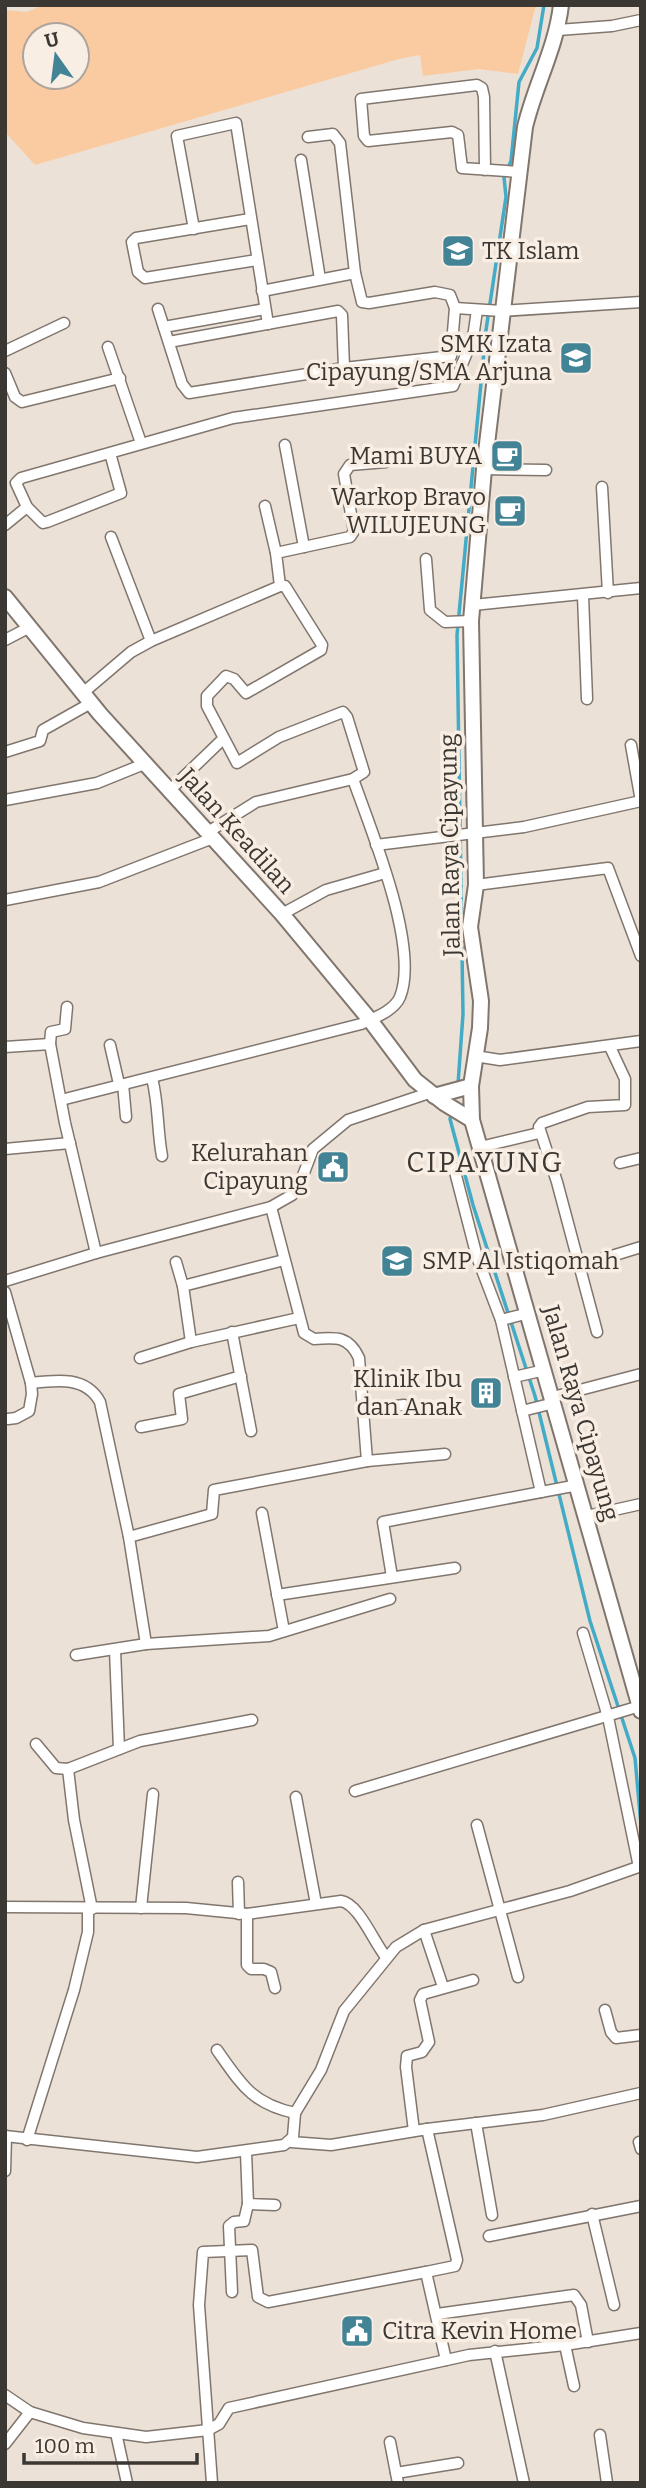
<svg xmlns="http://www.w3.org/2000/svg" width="646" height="2488" font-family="Bitter,serif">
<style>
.green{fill:#facba0;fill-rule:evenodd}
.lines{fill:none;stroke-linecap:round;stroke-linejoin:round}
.stream{stroke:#43abc6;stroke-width:3.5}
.minor-casing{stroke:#80766e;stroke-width:13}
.secondary-casing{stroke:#80766e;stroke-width:18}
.minor{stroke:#fff;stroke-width:10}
.secondary{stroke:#fff;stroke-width:14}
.labels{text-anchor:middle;stroke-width:7;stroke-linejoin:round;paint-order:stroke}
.poi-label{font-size:24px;fill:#3b3733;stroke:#f9eee4;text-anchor:end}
.street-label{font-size:24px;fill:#3b3733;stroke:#f9eee4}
.quarter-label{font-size:28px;letter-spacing:2px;fill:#3b3733;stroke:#f9eee4}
</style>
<rect width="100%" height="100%" fill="#ece1d7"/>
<path class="green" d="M 43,5 L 536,5 L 518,74 L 479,69 L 423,76 L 420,55 L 399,59 L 35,165 L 5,132 L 5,10 L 27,12 ZM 35,35 L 77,35 L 77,77 L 35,77 Z"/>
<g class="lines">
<g class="stream">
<path d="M 458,1084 L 463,1014 L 457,635 L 486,330 L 506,197 L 504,177 L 511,161 L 519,82 L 537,48 L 544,5"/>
<path d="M 452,1112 L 450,1119 L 473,1205 L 535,1396 L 590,1621 L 635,1758 L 641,1825"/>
</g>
<defs>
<g id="minor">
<path d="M 558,30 L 612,26 L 641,20"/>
<path d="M 301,160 L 320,279"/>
<path d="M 485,170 L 484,97 L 482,88 L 477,85 L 361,99 L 364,136 L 368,141 L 452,132 L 458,135 L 462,168 L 520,172"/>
<path d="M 250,219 L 136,238 L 132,242 L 138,272 L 145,278 L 257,260"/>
<path d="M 194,229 L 177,136 L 236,123 L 268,324"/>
<path d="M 262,291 L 355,273"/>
<path d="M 455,308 L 502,311 L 641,302"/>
<path d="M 158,309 L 182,384 L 189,393 L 344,368 L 451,356 L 455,308 L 450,295 L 435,292 L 369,303 L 362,302 L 355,273 L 340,143 L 333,134 L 308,137"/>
<path d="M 164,327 L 265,309"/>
<path d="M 169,342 L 338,311 L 342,315 L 344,368"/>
<path d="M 108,347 L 141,443"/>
<path d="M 5,351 L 64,323"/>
<path d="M 5,373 L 15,397 L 22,402 L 120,378"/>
<path d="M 285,445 L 304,547"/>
<path d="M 110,453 L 121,493 L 47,522 L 43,523 L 27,507 L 16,483 L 21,478 L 233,418 L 453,386 L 473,338 L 477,310"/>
<path d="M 484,469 L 546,470"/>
<path d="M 602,487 L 608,593"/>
<path d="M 265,506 L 276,553"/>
<path d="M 5,525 L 27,507"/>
<path d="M 111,537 L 151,641"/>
<path d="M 426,559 L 430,610 L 445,622 L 471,621"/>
<path d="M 583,596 L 587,699"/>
<path d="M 473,605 L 641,588"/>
<path d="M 5,640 L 30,627"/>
<path d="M 84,692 L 131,652 L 151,641 L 280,586 L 276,553 L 350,537 L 354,531 L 344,474 L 350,465 L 386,462"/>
<path d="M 5,752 L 40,741 L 43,730 L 91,703"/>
<path d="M 170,790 L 223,739"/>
<path d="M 5,800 L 97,783 L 144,764"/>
<path d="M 208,832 L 256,802 L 353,779 L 364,772 L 347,717 L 343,712 L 279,737 L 237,763 L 207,706 L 207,696 L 226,676 L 234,679 L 246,693 L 321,650 L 322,645 L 285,586 L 280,586"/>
<path d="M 376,845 L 524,827 L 641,801 L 631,745"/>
<path d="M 476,885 L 608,868 L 641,956"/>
<path d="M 5,900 L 99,882 L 213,838"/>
<path d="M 282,914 L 326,890 L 385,873"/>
<path d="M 50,1044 L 51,1032 L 65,1029 L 67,1007"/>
<path d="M 110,1045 L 119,1084"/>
<path d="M 5,1047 L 50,1044 L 65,1123 L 96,1253"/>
<path d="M 475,1056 L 500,1060 L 641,1041"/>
<path d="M 152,1078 C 159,1106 157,1129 162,1156"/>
<path d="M 123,1084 L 126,1117"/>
<path d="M 61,1100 L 361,1024 C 374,1018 394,1011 400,997 C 420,947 371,830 353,779"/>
<path d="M 480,1147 L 539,1133"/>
<path d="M 5,1149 L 70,1143"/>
<path d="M 620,1163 L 641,1158"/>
<path d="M 454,1168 L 477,1257 L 501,1320 L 541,1492"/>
<path d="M 176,1262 L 183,1286"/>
<path d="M 579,1266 L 641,1247"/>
<path d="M 5,1281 L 96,1253 L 271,1207 L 292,1195 L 299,1186 L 313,1149 L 348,1120 L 429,1093"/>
<path d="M 5,1292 L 31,1383 L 32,1394 L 29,1411 L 16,1418 L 8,1419"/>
<path d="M 501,1320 L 529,1313"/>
<path d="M 232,1332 L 251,1431"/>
<path d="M 597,1332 L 557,1182 L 539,1127 L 542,1123 L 588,1107 L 625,1105 L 625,1079 L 610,1047"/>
<path d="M 191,1342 L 183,1286 L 284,1260"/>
<path d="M 140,1358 L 191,1342 L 299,1318"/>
<path d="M 514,1377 L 545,1370"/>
<path d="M 31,1383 C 57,1380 86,1376 100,1402 L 129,1537"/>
<path d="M 553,1397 L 641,1374"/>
<path d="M 363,1410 L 404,1405"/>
<path d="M 522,1411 L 554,1403"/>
<path d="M 141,1427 L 182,1419 L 179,1394 L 241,1376"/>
<path d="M 367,1461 L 445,1454"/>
<path d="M 262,1513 L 284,1631"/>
<path d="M 587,1516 L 641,1504"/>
<path d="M 392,1577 L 383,1522 L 578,1485"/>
<path d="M 277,1595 L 455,1568"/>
<path d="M 583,1633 L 608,1717 L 639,1867"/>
<path d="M 146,1644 L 129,1537 L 212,1514 L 214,1490 L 367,1461 L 359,1358 C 349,1336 336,1337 314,1339 L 304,1333 L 271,1207"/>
<path d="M 115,1650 L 119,1749"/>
<path d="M 76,1655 L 146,1644 L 269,1636 L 390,1599"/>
<path d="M 36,1744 L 56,1768 L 68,1769 L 140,1741 L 252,1720"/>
<path d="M 68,1769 L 74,1820 L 92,1909"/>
<path d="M 355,1791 L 640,1706"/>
<path d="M 296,1797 L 316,1904"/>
<path d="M 477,1825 L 518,1977"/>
<path d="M 238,1882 L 239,1914"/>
<path d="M 5,1907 L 186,1908 L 247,1914 L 341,1901 C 359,1904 373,1941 386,1957"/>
<path d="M 141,1908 L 153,1794"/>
<path d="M 247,1914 L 247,1965 L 251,1969 L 264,1969 L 271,1972 L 275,1988"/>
<path d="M 424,1930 L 443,1987"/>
<path d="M 605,2010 L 611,2032 L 616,2038 L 641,2035"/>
<path d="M 217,2050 C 241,2084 252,2104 295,2113"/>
<path d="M 476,2123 L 492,2215"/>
<path d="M 427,2129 L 543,2115 L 641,2093"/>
<path d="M 414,2131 L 406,2067 L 407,2056 L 422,2052 L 429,2042 L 420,2000 L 423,1994 L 473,1980"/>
<path d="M 5,2136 L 197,2157 L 284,2145 L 293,2137 L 295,2113 L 321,2070 L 344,2011 L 396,1947 L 424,1930 L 570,1891 L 641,1866"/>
<path d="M 27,2140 L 74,1990 L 88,1932 L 88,1910"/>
<path d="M 291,2142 L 331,2145 L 427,2129 L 457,2260 L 455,2266 L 426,2272 L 446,2360"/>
<path d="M 639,2142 L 641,2149"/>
<path d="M 246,2152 L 248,2204 L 275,2205"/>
<path d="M 5,2171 L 6,2136"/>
<path d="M 592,2214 L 614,2305"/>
<path d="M 489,2236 L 641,2206"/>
<path d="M 232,2292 L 229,2226 L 234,2222 L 244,2221 L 248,2204"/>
<path d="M 437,2314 L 574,2295 L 581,2305 L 588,2342"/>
<path d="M 565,2345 L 574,2386"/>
<path d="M 495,2351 L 524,2483"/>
<path d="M 5,2395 L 30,2412 L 83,2428 L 146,2437 L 208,2430 L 219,2424 L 229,2408 L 469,2355 L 565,2345 L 641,2333"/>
<path d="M 116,2433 L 127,2483"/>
<path d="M 600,2435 L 607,2483"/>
<path d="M 390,2442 L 398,2483"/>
<path d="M 5,2444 L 30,2412"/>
<path d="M 396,2473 L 458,2463"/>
<path d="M 212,2483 L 199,2305 L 203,2252 L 252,2250 L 258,2297 L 268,2302 L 426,2272"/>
</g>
<g id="secondary">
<path d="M 561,5 C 556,48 535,85 525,127 L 484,469 L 471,621 L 476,885 L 470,927 L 481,1001 L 480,1028 L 471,1086 L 472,1120 L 641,1711"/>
<path d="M 5,597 L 100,714 L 282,914 L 370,1020 L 415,1080 L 444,1103 L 472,1120"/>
<path d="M 434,1096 L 471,1086"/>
</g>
</defs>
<use href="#minor" class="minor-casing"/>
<use href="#secondary" class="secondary-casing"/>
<use href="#minor" class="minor"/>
<use href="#secondary" class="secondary"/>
</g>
<defs>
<symbol id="school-square" viewBox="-11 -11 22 22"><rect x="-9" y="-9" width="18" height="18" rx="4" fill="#428496" stroke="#f9eee4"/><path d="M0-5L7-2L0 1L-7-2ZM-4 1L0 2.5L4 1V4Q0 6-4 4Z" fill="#fff"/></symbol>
<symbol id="cafe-square" viewBox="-11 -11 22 22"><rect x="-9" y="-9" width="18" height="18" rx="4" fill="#428496" stroke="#f9eee4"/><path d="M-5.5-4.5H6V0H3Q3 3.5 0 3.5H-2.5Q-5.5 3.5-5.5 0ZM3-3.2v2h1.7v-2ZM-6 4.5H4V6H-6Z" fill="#fff"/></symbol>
<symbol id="civic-square" viewBox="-11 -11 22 22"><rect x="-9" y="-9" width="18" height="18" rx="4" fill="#428496" stroke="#f9eee4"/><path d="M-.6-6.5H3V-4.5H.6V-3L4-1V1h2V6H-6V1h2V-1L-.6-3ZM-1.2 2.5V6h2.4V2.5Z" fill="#fff"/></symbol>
<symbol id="building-square" viewBox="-11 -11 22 22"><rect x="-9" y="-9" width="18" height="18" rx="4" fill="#428496" stroke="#f9eee4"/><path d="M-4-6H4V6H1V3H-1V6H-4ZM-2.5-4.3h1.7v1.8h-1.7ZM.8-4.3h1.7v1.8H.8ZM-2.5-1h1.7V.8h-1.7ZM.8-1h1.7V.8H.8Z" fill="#fff"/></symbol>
</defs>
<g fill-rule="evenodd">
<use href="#school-square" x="439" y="232" width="38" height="38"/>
<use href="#school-square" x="557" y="339" width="38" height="38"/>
<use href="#cafe-square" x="488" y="437" width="38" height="38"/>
<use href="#cafe-square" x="491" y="492" width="38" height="38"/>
<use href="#civic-square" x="314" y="1148" width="38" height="38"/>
<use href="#school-square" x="378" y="1242" width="38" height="38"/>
<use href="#building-square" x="467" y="1374" width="38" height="38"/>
<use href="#civic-square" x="338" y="2312" width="38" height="38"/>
</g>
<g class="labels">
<g class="poi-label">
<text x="482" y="259" text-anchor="start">TK Islam</text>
<text x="552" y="352">SMK Izata<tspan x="552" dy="28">Cipayung/SMA Arjuna</tspan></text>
<text x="482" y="464">Mami BUYA</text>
<text x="486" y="505">Warkop Bravo<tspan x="486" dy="28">WILUJEUNG</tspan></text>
<text x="308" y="1161">Kelurahan<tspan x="308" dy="28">Cipayung</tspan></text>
<text x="422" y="1269" text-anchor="start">SMP Al Istiqomah</text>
<text x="462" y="1387">Klinik Ibu<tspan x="462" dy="28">dan Anak</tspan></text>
<text x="382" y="2339" text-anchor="start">Citra Kevin Home</text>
</g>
<g class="street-label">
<text transform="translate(237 831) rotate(48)" y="8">Jalan Keadilan</text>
<text transform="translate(450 845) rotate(-91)" y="8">Jalan Raya Cipayung</text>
<text transform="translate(581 1413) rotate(74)" y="8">Jalan Raya Cipayung</text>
</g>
<g class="quarter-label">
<text x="485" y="1172">CIPAYUNG</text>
</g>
</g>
<rect width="646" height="2488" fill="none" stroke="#3b3733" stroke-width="14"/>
<g transform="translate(56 56) rotate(346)"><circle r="33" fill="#f9eee4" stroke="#ada59d" stroke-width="2"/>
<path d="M0-5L12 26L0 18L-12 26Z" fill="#428496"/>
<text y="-10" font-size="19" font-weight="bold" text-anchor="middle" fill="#3b3733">U</text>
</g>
<path d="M24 2453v10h173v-10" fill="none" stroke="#3b3733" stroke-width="3.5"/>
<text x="35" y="2453" font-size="21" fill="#3b3733" stroke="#f9eee4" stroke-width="5" paint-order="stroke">100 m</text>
</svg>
